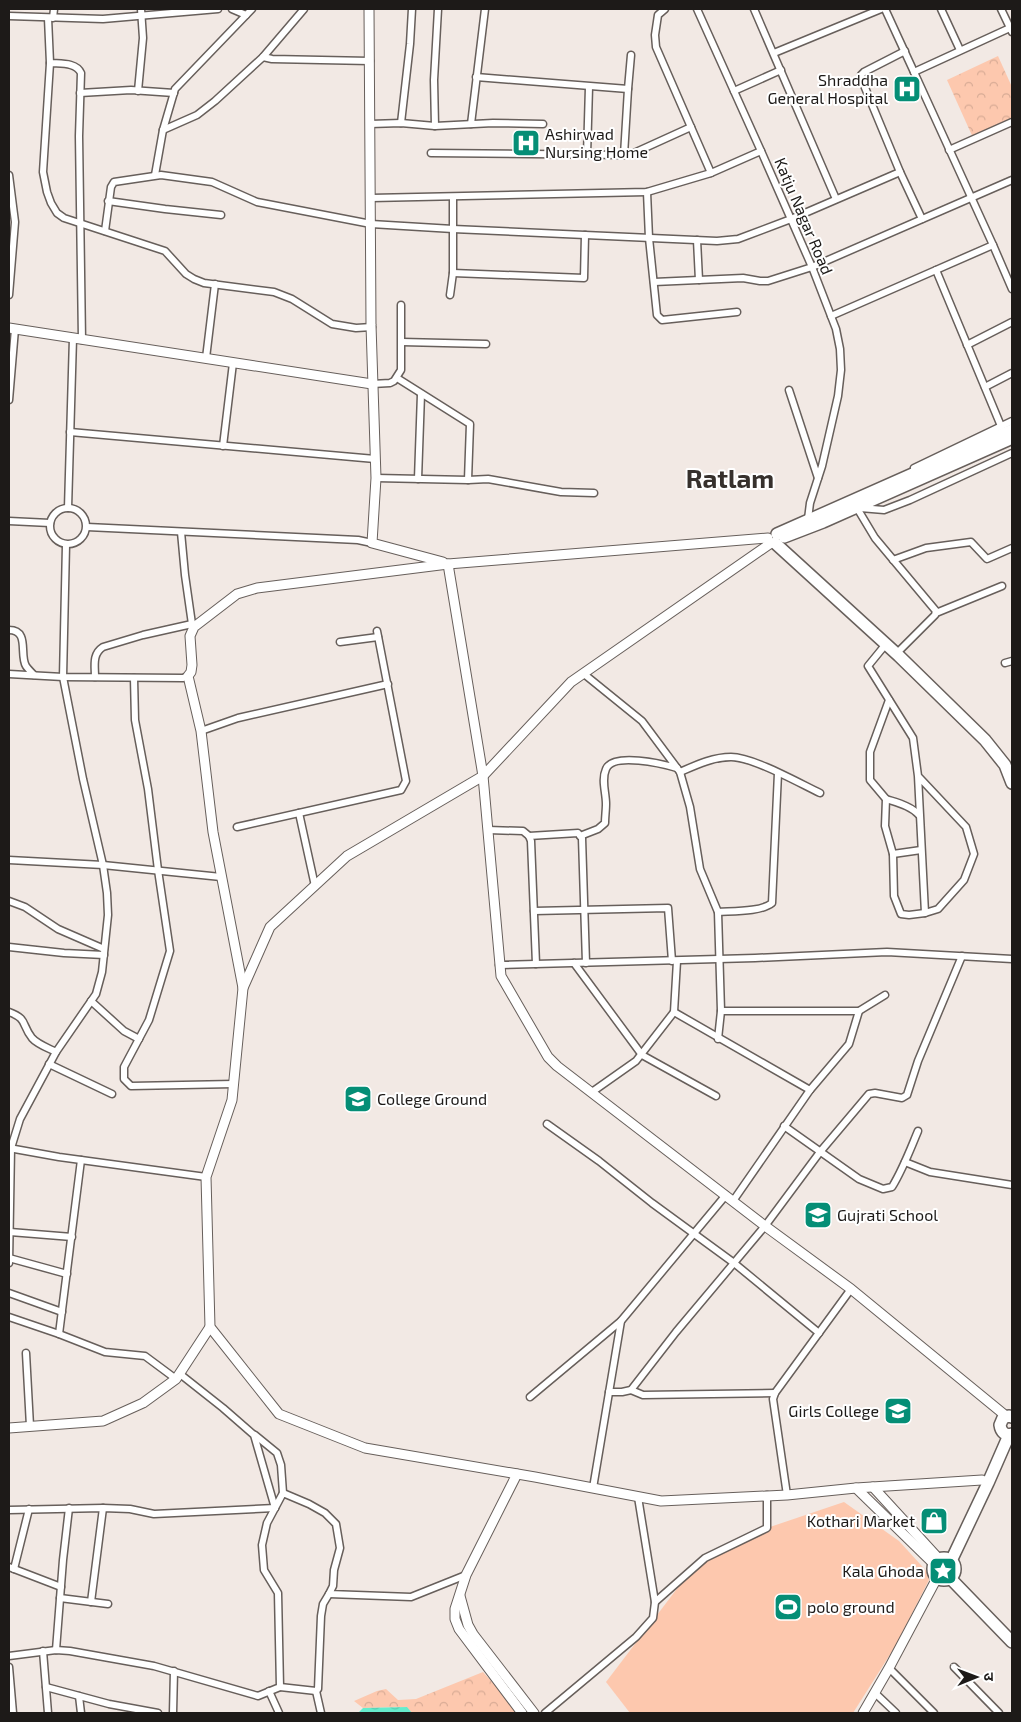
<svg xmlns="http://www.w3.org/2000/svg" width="1021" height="1722" font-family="'Exo 2','Noto Sans Devanagari',sans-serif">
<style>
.park{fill:url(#park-crowns)}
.pitch{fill:#fdc8ae}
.water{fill:url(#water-waves)}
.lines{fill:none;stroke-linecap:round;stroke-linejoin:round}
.street-casing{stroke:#675f5b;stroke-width:9}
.secondary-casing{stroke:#675f5b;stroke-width:11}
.highway-casing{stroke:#675f5b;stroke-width:14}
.street{stroke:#fff;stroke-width:6}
.secondary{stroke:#fff;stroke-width:9}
.highway{stroke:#fff;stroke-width:11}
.labels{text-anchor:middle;stroke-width:4;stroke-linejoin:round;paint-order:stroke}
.poi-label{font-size:16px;fill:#1d1a18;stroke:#fff;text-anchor:end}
.street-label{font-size:16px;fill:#1d1a18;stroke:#fff}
.town-label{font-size:26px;font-weight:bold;fill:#36302c;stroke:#fff}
</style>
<defs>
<pattern id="park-crowns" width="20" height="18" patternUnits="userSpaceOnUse" patternTransform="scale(1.25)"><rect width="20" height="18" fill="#fdc8ae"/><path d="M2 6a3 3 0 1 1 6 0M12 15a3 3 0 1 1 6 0" fill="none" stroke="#d8ab95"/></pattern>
<pattern id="water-waves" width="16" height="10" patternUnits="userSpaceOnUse" patternTransform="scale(1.25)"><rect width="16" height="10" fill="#66eccc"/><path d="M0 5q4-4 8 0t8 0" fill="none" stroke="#58caae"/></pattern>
</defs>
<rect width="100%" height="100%" fill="#f2e9e4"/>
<g class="park">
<path d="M 998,56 L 1012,87 L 1012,122 L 974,140 L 947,80 Z"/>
<path d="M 483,1672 L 520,1713 L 412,1713 L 406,1707 L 363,1708 L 354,1701 L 377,1691 L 386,1689 L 398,1700 L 416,1699 Z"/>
</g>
<path class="pitch" d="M 844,1502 L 899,1541 L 931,1576 L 896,1645 L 853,1713 L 630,1713 L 606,1682 L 692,1569 L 705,1558 L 767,1528 Z"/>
<path class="water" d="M 407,1707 L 412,1713 L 358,1713 L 363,1708 Z"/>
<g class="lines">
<defs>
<g id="street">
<path d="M 232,9 L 246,15"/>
<path d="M 665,9 L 658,15 L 655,35 L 656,47 L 711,173 L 761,151 L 812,267 L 836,329 L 840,349 L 841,370 L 838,396 L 822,466 L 810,503 L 808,519"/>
<path d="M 697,9 L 761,151"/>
<path d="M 754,9 L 836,199"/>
<path d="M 885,9 L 914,72"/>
<path d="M 941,9 L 960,50"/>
<path d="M 1001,9 L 1012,32"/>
<path d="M 9,16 L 103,19 L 218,9"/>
<path d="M 48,18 L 50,63 L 43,172 L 47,192 L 51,203 L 57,213 L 64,218 L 165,251 L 186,274 L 194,279 L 204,283 L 274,292 L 292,299 L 332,324 L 356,328 L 372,327"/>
<path d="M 53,18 L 54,9"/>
<path d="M 905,51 L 864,72 L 861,75 L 861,78 L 900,172 L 922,219"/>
<path d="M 774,53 L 881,9"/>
<path d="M 263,57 L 272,59 L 370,61"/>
<path d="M 50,63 C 60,64 76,62 81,73 L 79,136 L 82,340"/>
<path d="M 476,77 L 628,89"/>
<path d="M 138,91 L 143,38 L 141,9"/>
<path d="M 734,91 L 781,70"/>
<path d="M 80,93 L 131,90 L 174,93"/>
<path d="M 401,123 L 410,44 L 412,9"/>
<path d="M 370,124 L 401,123 L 435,126 L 493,123 L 543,124"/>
<path d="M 471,124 L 485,9"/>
<path d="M 435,126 L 434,80 L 438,9"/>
<path d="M 163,130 L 197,115 L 215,101 L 263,57 L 304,9"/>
<path d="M 949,150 L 1012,122"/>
<path d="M 431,153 L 624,155 L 636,152 L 691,127"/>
<path d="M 587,155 L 589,87"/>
<path d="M 624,155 L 628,89 L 631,55"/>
<path d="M 9,175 L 15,222 L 9,295"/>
<path d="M 155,175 L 163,130 L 175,89 L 252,9"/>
<path d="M 647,192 L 649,238 L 657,315 L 662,320 L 737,312"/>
<path d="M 371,198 L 647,192 L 711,173"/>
<path d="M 108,201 L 165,209 L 221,215"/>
<path d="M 105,231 L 111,187 L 114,182 L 161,175 L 212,182 L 257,202 L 371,224 L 453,229 L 717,241 L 738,239 L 791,219 L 900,172"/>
<path d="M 697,240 L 699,280"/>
<path d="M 993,245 L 1012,289"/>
<path d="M 936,270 L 993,245 L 914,72 L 1012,27"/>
<path d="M 453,273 L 584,278 L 585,235"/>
<path d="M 654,282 L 743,278 L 760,281 L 768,281 L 812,267 L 1012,180"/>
<path d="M 450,295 L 453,273 L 453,197"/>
<path d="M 831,316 L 936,270 L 1001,426"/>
<path d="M 402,342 L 486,344"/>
<path d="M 967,345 L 1012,322"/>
<path d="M 206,358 L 215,284"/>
<path d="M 397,378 L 470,424 L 468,480"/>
<path d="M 372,384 L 390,383 L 394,381 L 401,370 L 401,305"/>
<path d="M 985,387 L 1012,373"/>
<path d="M 789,390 L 818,478"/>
<path d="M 9,400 L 15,329"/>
<path d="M 70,432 L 375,459"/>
<path d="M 223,446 L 233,363"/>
<path d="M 914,468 L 1012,421"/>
<path d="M 376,478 L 468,480 L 488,479 L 561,492 L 594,493"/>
<path d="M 418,479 L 421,394"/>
<circle cx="68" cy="526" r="18"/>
<path d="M 68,508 L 73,338"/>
<path d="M 857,508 L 875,538 L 936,611 L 935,615 L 897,653"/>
<path d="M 860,508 L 884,510 L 910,500 L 1012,453"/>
<path d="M 9,521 L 50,523"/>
<path d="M 87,527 L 358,540 L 372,543"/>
<path d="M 181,532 L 185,575 L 192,624 L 194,627"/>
<path d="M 893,560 L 926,548 L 971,542 L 987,559 L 1012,548"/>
<path d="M 936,613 L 1002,586"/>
<path d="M 9,630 C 30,630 19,655 26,666 C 28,669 32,673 34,675"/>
<path d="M 340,642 L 378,637"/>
<path d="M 886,644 L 868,666 L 913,738 L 918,776 L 966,827 L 974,854 L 964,880 L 938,909 L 925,913 L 918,776"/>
<path d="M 1005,663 L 1012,661"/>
<path d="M 9,674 L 63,677 L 183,678 L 188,676"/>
<path d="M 584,674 L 642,721 L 680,772 L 690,807 L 700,869 L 718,912 L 721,1011 L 718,1039"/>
<path d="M 95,677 C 95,666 92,654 103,647 L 143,635 L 192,624"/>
<path d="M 134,678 L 135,720 L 148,789 L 158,870 L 170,951 L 149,1020 L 124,1067 L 124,1079 L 131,1086 L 234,1084"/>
<path d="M 889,700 L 870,752 L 870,780 L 886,799 L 885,826 L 893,854 L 894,896 L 901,914 L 909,915 L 925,913"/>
<path d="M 201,731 L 238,718 L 388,684"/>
<path d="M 680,772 C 696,765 713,757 731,757 C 753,757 799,783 820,793"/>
<path d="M 886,799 C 898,803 911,806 919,815"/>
<path d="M 299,813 L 315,886"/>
<path d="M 237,827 L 401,790 L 406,781 L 377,631"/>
<path d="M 488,830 L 523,831 L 529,836 L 531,841 L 536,964"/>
<path d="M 529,836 L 578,833 L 582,838 L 586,963"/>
<path d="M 580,836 L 598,829 L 605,823 C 605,817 606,810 606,804 C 606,792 601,780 606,769 C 613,752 663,764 677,768"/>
<path d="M 893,854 L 921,850"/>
<path d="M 9,860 L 103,865 L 221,877"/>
<path d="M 9,901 L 25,907 L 58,929 L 104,949"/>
<path d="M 534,911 L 668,908 L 672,961"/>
<path d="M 718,912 C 733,911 761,912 772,903 L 778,773"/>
<path d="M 9,947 L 64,953 L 104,955"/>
<path d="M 574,963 L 642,1055 L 716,1096"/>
<path d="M 499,965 L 755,958 L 887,952 L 1012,959"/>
<path d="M 91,1001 L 124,1031 L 139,1039"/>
<path d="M 721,1011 L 859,1011 L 885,995"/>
<path d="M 9,1012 C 28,1019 21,1024 32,1038 C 37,1044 48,1048 56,1052"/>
<path d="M 674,1012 L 810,1090"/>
<path d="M 49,1064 L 112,1094"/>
<path d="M 592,1092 L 636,1061 L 674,1012 L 677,961"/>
<path d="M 547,1124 L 599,1161 L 652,1203 L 734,1263 L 819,1333"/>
<path d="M 784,1126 L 859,1179 L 883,1189 L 892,1187 C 903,1169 910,1150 918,1131"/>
<path d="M 9,1148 L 59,1157 L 206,1177"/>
<path d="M 905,1162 L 930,1172 L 1012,1185"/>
<path d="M 733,1201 L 810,1090 L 849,1044 L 859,1011"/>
<path d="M 10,1232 L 72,1237"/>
<path d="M 9,1258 L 67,1274"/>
<path d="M 9,1263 L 11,1148 L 20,1119 L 56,1052 L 96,994 L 102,972 L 108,915 L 107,893 L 103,865 L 83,779 L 63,677 L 66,545"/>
<path d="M 9,1293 L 62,1312"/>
<path d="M 9,1317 L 59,1334 L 105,1352 L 145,1356 L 176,1379"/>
<path d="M 59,1334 L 81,1160"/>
<path d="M 26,1353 L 30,1426"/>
<path d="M 180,1374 L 223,1408 L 254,1435 L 275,1508"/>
<path d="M 631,1390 L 643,1395 L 775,1393"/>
<path d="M 609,1392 L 622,1392 L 631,1390 L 676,1332 L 765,1226 L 820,1152 L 869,1094 L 875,1093 L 902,1098 L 907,1095 L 918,1061 L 962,956"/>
<path d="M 530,1397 L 621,1321"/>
<path d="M 255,1435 L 277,1453 L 281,1465 L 283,1493"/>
<path d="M 593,1488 L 621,1321 L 726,1195"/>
<path d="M 787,1495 L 773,1399 L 775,1393 L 851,1289"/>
<path d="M 9,1510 L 103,1508 L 130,1509 L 154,1514 L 275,1508"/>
<path d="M 9,1567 L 61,1587"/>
<path d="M 14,1569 L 29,1509"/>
<path d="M 60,1598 L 108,1604"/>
<path d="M 91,1602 L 103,1508"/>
<path d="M 655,1602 L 705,1558 L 767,1528 L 767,1495"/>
<path d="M 56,1650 L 63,1560 L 69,1508"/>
<path d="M 43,1651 L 48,1713"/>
<path d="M 9,1656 L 56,1650 L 70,1651 L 154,1666 L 258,1696 L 280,1687 L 278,1593 L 264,1570 L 262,1545 L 267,1523 L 283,1493 L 309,1504 L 325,1513 L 336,1524 L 340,1548 L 334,1570 L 333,1586 L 329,1594 L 411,1597 L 466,1575"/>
<path d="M 9,1667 L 13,1713"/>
<path d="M 954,1667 L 999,1713"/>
<path d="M 889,1668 L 934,1713"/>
<path d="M 46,1687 L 109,1704 L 158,1713"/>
<path d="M 280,1687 L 316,1691 L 318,1689 L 321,1616 L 323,1604 L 329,1594"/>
<path d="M 269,1691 L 279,1713"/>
<path d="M 316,1691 L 321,1713"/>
<path d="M 875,1693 L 896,1713"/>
<path d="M 79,1696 L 81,1713"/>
<path d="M 173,1713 L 174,1671"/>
<path d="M 545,1713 L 636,1637 L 653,1618 L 655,1602 L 638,1497"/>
</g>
<g id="secondary">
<path d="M 369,9 L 371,325 L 376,478 L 372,543 L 443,562"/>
<path d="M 9,328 L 372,384"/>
<path d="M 771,543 L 571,682 L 483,776 L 347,856 L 270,927 L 243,988 L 232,1100 L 206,1177 L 210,1327 L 279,1414 L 365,1448 L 535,1477 L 661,1501 L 787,1495 L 856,1488 L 982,1480"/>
<path d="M 448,564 L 483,776 L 501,976 L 548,1057 L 557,1066 L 765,1226 L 851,1289 L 1006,1416"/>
<path d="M 243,988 L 213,832 L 201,731 L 188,676 L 191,672 L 192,665 L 190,636 L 194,627 L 237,594 L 257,588 L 448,564 L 768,538"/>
<path d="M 9,1428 L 103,1421 L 143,1403 L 176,1379 L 210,1327"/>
<path d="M 517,1474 L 466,1575 L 455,1609 L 455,1619 L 459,1629 L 522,1713"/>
<path d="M 873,1487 L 939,1559"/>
<path d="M 856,1488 L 934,1564"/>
<path d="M 460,1596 L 468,1625 L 473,1634 L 534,1713"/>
<path d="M 863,1713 L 889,1668 L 937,1578"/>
</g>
<g id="highway">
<path d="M 777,534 L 1012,430"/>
<path d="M 784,537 L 823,522 L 1008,440"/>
<path d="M 775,543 L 899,656 L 985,740 L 1005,765 L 1012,783"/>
<path d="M 1012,1417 L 1009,1416 L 1003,1418 L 1000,1425 C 1001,1432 1005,1436 1012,1434"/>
<circle cx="944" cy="1569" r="11"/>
<path d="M 951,1561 L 988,1483 L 1009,1435"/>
<path d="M 950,1578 L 1012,1642"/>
</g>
</defs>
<use href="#street" class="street-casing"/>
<use href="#secondary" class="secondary-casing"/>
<use href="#highway" class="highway-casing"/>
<use href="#street" class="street"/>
<use href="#secondary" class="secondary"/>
<use href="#highway" class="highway"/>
</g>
<defs>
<symbol id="hospital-square" viewBox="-11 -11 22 22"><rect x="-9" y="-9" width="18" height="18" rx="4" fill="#058e76" stroke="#fff"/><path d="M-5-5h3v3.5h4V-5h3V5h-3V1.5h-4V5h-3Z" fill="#fff"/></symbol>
<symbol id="university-square" viewBox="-11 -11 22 22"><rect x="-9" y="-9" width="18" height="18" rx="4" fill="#058e76" stroke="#fff"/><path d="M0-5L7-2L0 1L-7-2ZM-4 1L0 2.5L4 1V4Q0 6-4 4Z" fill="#fff"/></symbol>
<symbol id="school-square" viewBox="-11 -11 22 22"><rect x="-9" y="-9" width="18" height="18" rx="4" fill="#058e76" stroke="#fff"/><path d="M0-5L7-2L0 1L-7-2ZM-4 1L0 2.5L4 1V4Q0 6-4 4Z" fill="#fff"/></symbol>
<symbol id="shop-square" viewBox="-11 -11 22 22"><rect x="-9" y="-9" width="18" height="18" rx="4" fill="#058e76" stroke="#fff"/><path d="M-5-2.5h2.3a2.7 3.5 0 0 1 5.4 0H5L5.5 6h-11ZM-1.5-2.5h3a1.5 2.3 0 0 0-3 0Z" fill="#fff"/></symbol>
<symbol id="sight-square" viewBox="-11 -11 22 22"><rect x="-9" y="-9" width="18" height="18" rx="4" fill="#058e76" stroke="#fff"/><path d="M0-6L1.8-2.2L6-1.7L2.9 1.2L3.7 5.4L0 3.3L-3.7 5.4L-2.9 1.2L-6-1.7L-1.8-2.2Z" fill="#fff"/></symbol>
<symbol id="stadium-square" viewBox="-11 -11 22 22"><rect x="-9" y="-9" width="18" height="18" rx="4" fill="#058e76" stroke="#fff"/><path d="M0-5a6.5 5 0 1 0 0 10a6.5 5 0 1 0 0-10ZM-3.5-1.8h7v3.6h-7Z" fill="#fff"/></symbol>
</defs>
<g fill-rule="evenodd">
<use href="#hospital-square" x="891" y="73" width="32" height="32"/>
<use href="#hospital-square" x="510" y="127" width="32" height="32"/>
<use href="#university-square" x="342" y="1083" width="32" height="32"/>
<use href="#school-square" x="802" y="1199" width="32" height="32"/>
<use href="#university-square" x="882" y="1395" width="32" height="32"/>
<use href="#shop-square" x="918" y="1505" width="32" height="32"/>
<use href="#sight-square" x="927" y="1555" width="32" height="32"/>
<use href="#stadium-square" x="772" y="1591" width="32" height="32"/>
</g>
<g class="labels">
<g class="poi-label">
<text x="888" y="86">Shraddha<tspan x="888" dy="18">General Hospital</tspan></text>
<text x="545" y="140" text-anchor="start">Ashirwad<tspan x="545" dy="18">Nursing Home</tspan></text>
<text x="377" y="1105" text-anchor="start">College Ground</text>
<text x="837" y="1221" text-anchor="start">Gujrati School</text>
<text x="879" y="1417">Girls College</text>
<text x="915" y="1527">Kothari Market</text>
<text x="924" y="1577">Kala Ghoda</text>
<text x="807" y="1613" text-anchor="start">polo ground</text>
</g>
<g class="street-label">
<text transform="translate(804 216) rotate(67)" y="6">Katju Nagar Road</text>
</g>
<g class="town-label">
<text x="730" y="488">Ratlam</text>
</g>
</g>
<rect width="1021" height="1722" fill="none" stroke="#1d1a18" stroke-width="20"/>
<g transform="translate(976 1677) rotate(89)" stroke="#ffffff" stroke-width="4" paint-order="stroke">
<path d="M0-4L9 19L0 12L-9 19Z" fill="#1d1a18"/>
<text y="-8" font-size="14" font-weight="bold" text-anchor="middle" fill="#1d1a18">उ</text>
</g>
</svg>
